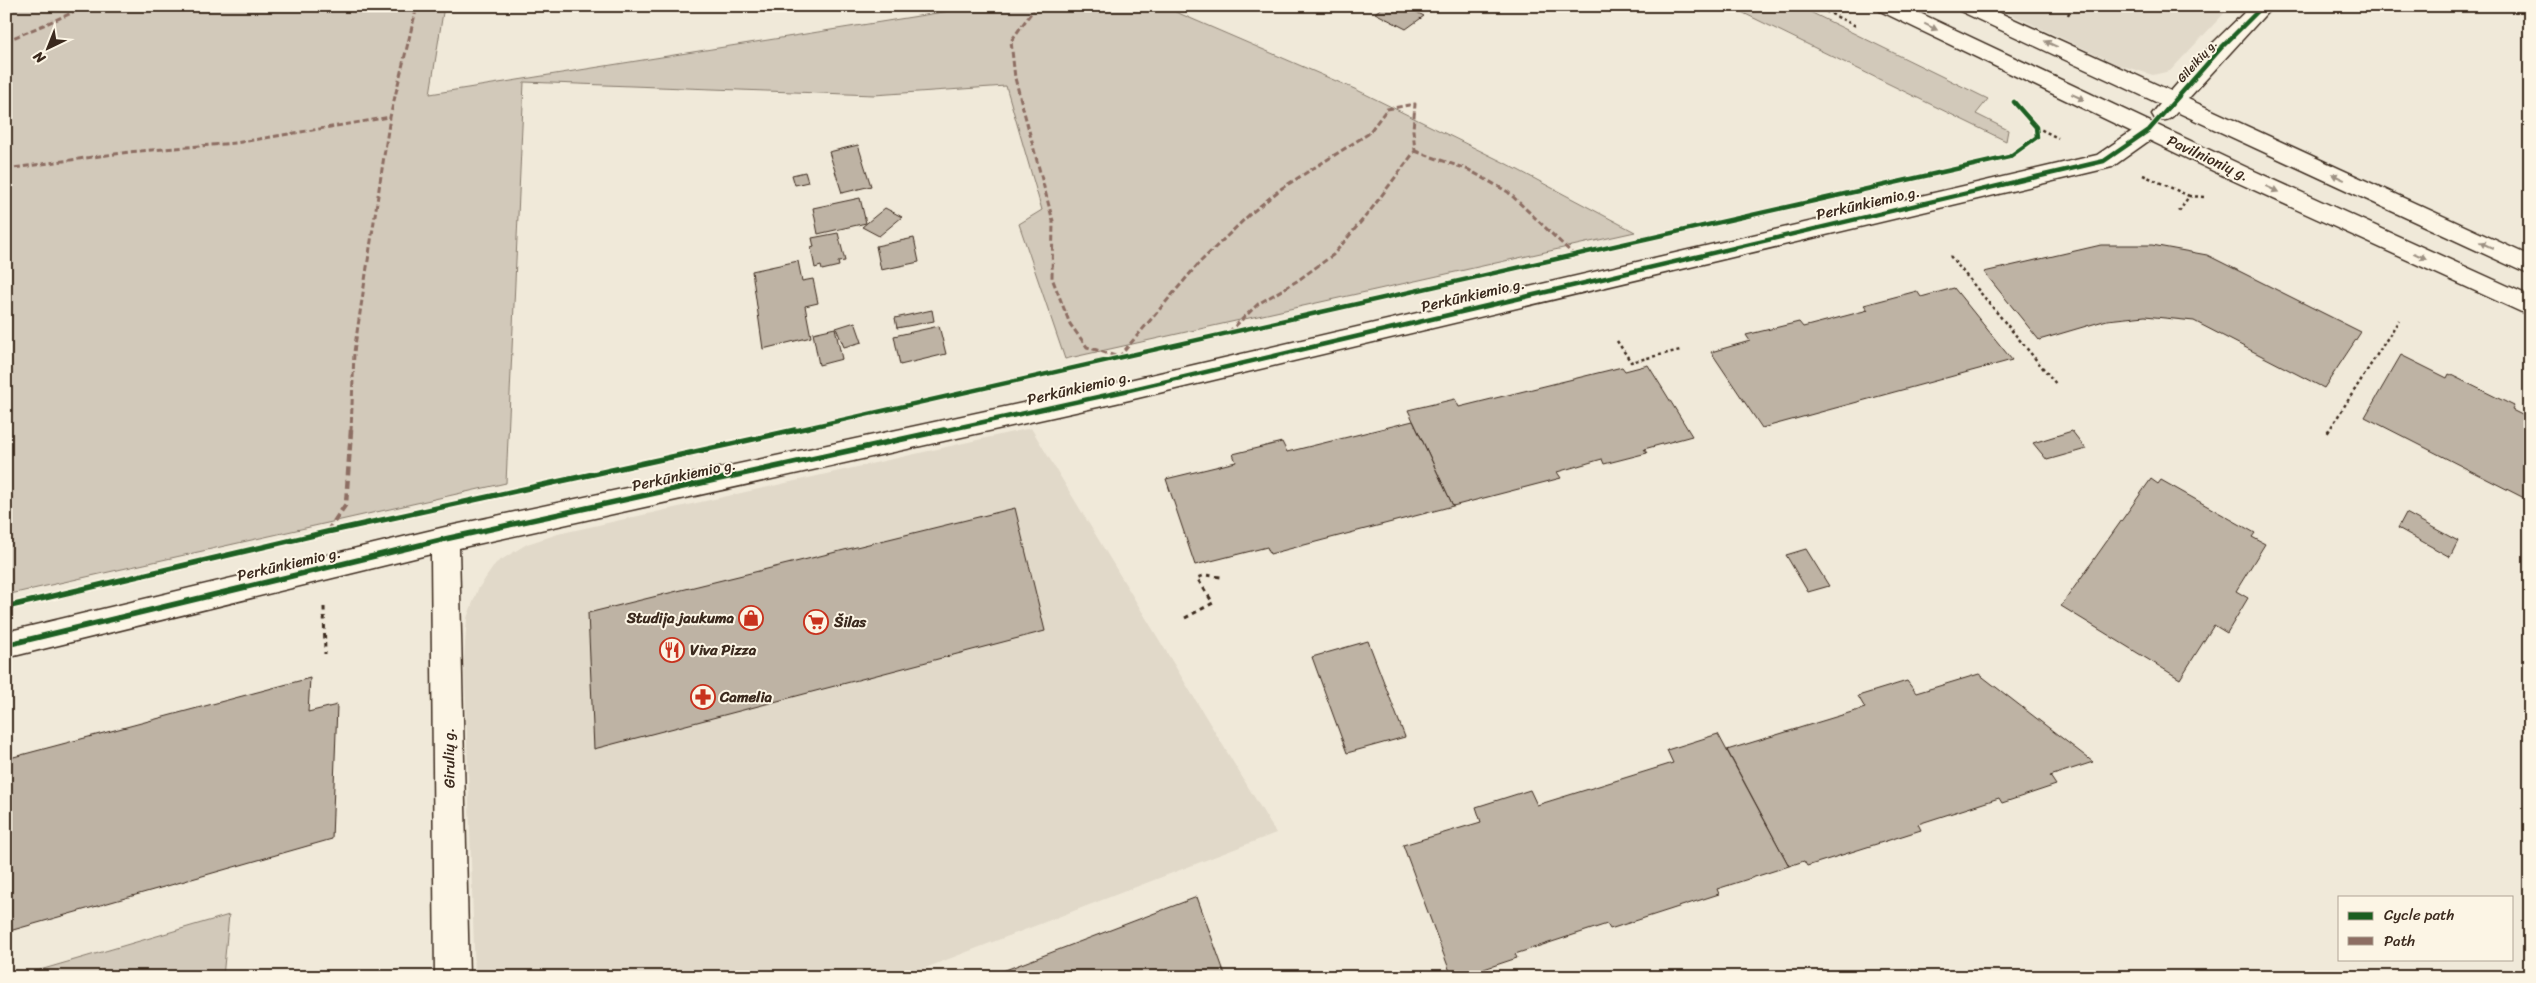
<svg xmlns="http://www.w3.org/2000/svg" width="2536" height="983" font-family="Sriracha,sans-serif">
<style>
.built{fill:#e1d9c9}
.green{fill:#d2c9ba;stroke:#867a6c}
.building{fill:#beb3a4;stroke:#3b2a1e}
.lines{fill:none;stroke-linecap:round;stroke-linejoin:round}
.minor-casing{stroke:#3b2a1e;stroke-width:3}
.tertiary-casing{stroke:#3b2a1e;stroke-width:3}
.path-far1{stroke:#3b2a1e;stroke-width:2.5;stroke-dasharray:3 3;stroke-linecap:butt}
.path{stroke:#3b2a1e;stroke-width:3;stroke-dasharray:4.5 4.5;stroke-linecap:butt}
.minor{fill:#fcf5e5;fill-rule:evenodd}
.tertiary{fill:#fcf5e5;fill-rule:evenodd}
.quiet-far1{stroke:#8d6e63;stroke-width:3;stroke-dasharray:6 3;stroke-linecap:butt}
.quiet{stroke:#8d6e63;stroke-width:4.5;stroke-dasharray:8 4.5;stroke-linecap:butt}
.cycleway-far1-casing{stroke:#fcf5e5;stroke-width:7}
.cycleway-casing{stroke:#fcf5e5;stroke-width:9}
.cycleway-far1{stroke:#1b5e20;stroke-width:4.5}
.cycleway{stroke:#1b5e20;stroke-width:5.5}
.oneway{fill:#9c9082}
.labels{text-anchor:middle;stroke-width:4;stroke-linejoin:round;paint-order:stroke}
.far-street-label{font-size:12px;fill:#3b2a1e;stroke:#fcf5e5}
.street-label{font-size:15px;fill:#3b2a1e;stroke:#fcf5e5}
.poi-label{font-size:15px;font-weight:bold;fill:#3b2a1e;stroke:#fcf5e5;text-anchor:start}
</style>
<rect width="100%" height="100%" fill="#f0e9d9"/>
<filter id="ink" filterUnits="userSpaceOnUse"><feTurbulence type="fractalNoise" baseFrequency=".02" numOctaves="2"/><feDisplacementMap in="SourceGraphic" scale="10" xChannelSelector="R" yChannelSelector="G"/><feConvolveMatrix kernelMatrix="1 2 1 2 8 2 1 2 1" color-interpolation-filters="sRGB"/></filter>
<g filter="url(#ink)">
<g class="built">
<path d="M 1993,6 L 2231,6 L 2170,71 L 2153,75 L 2119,65 Z"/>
<path d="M 1031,428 L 1276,833 L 902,977 L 475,977 L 464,657 L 467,618 L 478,589 L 496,563 L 527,544 L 558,534 Z"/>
</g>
<g class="green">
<path d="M 6,6 L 444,6 L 430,94 L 981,6 L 1162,6 L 1357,90 L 1503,162 L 1635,232 L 1065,359 L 1019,224 L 1042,210 L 1006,86 L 874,95 L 524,82 L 506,483 L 6,595 Z"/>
<path d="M 1729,6 L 1798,6 L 1988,99 L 1976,114 L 2008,130 L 2006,141 Z"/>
<path d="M 229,915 L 223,977 L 16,977 Z"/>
</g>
<g class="building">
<path d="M 1384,6 L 1405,6 L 1424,16 L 1406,29 L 1375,13 Z"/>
<path d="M 858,145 L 871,186 L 842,193 L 829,152 Z"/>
<path d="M 805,172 L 808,182 L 795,185 L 792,175 Z"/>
<path d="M 860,198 L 866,223 L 818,234 L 813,208 Z"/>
<path d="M 885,208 L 902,217 L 879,236 L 862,227 Z"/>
<path d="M 838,233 L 845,261 L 838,262 L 839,266 L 822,270 L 821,266 L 815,268 L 811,248 L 814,247 L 812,238 Z"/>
<path d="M 914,238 L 919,262 L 881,270 L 876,246 Z"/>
<path d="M 2101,245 L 2152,245 L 2207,255 L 2361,332 L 2324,388 L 2194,321 L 2145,316 L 2107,320 L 2039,340 L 1984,272 Z"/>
<path d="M 798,261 L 802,281 L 813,279 L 818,303 L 805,306 L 811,337 L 763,349 L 752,271 Z"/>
<path d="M 1954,288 L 2012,360 L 1762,428 L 1711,352 L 1750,341 L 1746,335 L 1799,322 L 1803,327 L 1868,310 L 1864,305 L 1917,291 L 1921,297 Z"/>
<path d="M 932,310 L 934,321 L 897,328 L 895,318 Z"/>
<path d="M 855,322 L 862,342 L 844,347 L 836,328 Z"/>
<path d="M 939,326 L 946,354 L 900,365 L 894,336 Z"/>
<path d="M 835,328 L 842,359 L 819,365 L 813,333 Z"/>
<path d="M 2401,355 L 2447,378 L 2449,374 L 2514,406 L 2512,410 L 2530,419 L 2530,501 L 2365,417 Z"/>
<path d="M 1648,365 L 1692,436 L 1644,449 L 1647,453 L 1604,464 L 1602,459 L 1557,472 L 1561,478 L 1453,506 L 1408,410 L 1455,399 L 1459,407 L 1622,367 L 1625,371 Z"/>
<path d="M 1413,421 L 1453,506 L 1270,554 L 1267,547 L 1195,565 L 1166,479 L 1236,462 L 1233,454 L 1282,442 L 1287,452 Z"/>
<path d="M 2072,431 L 2086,449 L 2047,460 L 2033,443 Z"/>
<path d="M 2151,479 L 2158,484 L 2161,480 L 2255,533 L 2252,537 L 2265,544 L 2236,591 L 2248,598 L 2227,633 L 2214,625 L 2180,679 L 2061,606 Z"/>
<path d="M 1015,508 L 1045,631 L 594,749 L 588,613 Z"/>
<path d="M 2406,513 L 2458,541 L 2450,557 L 2398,528 Z"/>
<path d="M 1806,549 L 1829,586 L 1808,592 L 1786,555 Z"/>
<path d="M 1368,641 L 1405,737 L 1347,753 L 1312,657 Z"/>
<path d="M 1979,674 L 2093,762 L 2050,776 L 2056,785 L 2002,803 L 1999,798 L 1918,824 L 1921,830 L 1807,866 L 1804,861 L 1789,866 L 1727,750 L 1865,708 L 1858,696 L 1907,681 L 1916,693 Z"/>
<path d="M 310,678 L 308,712 L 337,705 L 332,839 L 6,932 L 6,759 Z"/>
<path d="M 1718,734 L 1789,866 L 1717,889 L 1719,894 L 1610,929 L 1607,924 L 1515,954 L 1517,958 L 1460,977 L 1452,977 L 1403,845 L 1481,822 L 1476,807 L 1530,790 L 1537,805 L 1673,763 L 1667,750 Z"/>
<path d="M 1197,897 L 1226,977 L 987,977 Z"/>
</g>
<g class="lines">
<defs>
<path id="minor" d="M 2149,122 L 2157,125 L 2160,130 L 2157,135 L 2112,167 L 2104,169 L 1125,401 L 459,548 L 469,977 L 435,977 L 431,554 L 6,658 L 6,632 L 445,527 L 1125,381 L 2097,155 L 2141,125 Z"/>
<g id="tertiary">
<path d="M 1877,6 L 1905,6 L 2248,168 L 2530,296 L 2530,316 L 2232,180 L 1880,11 Z"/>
<path d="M 1957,6 L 1985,6 L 2171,91 L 2213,43 L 2251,6 L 2273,6 L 2188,99 L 2530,256 L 2530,275 L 2177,112 C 2170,120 2166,122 2155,119 L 2152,114 L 2160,104 L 1960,11 Z"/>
</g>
</defs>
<use href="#minor" class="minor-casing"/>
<use href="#tertiary" class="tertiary-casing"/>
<g class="path-far1">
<path d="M 1815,6 L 1858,27"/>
<path d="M 2068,15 L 2072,6"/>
<path d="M 2036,127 L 2058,138"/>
<path d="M 2143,175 L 2189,196 L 2179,212"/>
<path d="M 2189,196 L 2204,197"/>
<path d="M 1950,256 L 2057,385"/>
<path d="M 1617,341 L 1631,362 L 1680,350"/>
<path d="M 2328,432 L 2399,320"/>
</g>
<g class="path">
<path d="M 2327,433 L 2329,430"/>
<path d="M 324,607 L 325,654"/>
<path d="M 1185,618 L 1213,603 L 1197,578 L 1205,575 L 1221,577"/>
</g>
<use href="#minor" class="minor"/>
<use href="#tertiary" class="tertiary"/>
<g class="quiet-far1">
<path d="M 1036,6 L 1011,41 L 1015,78 L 1053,221 L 1052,278 L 1070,324 L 1087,347 L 1119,357 L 1199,263 L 1249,215 L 1282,188 L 1368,134 L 1387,109 L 1415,104 L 1413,130 L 1415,151 L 1370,211 L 1333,255 L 1297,281 L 1258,304 L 1230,331"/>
<path d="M 6,41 L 88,6"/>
<path d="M 1415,151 L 1469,170 L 1508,192 L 1574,255"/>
<path d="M 6,169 L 129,152 L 236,143 L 390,117"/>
<path d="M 351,432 L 354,352 L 390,117 L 417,6"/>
</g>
<path class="quiet" d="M 327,532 L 346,504 L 351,430"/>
<defs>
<g id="cycleway-far1">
<path d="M 789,432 L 2009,157 L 2037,137 L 2036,127 L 2014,102"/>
<path d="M 938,432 L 1125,391 L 2104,161 L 2149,130 L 2221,48 L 2263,6"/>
</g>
<g id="cycleway">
<path d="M 6,607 L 327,532 L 795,430"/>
<path d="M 6,645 L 445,539 L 944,430"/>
</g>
</defs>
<use href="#cycleway-far1" class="cycleway-far1-casing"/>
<use href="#cycleway" class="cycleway-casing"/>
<use href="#cycleway-far1" class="cycleway-far1"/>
<use href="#cycleway" class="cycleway"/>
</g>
<defs><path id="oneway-solid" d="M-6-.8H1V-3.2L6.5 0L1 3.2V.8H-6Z" transform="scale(1.25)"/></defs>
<g class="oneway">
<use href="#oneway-solid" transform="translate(1931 27) rotate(26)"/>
<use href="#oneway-solid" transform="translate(2051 44) rotate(-155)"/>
<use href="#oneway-solid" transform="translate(2078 97) rotate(25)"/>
<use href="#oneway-solid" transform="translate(2338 177) rotate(-155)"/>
<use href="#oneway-solid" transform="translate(2272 189) rotate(25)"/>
<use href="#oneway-solid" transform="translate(2486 245) rotate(-155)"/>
<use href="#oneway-solid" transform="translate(2420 256) rotate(25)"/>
</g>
</g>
<defs>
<symbol id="shop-ring" viewBox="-11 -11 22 22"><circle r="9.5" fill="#fcf5e5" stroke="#c8321e" stroke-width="1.5"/><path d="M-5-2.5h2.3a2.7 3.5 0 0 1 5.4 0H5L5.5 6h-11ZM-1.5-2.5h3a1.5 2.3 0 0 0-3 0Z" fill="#c8321e"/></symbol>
<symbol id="supermarket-ring" viewBox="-11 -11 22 22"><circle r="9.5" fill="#fcf5e5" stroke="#c8321e" stroke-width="1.5"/><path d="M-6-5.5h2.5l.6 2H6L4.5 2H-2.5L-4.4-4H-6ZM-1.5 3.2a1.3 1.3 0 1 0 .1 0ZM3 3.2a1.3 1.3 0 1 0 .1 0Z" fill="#c8321e"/></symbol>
<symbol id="restaurant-ring" viewBox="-11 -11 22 22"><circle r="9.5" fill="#fcf5e5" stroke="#c8321e" stroke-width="1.5"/><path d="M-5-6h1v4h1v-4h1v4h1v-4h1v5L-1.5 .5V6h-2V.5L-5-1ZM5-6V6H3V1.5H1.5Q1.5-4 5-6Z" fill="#c8321e"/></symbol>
<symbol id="pharmacy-ring" viewBox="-11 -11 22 22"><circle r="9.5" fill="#fcf5e5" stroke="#c8321e" stroke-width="1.5"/><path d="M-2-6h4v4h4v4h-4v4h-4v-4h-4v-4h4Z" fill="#c8321e"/></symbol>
</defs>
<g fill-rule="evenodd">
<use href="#shop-ring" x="737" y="604" width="28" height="28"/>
<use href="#supermarket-ring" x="802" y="608" width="28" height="28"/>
<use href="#restaurant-ring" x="658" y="636" width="28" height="28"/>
<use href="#pharmacy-ring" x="689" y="683" width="28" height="28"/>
</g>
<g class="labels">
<g class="far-street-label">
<text transform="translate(2197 61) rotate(-48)" y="4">Gileikių g.</text>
</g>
<g class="street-label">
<text transform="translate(2208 158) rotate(25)" y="5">Pavilnionių g.</text>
<text transform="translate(1868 203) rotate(-13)" y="5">Perkūnkiemio g.</text>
<text transform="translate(1473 295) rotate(-13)" y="5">Perkūnkiemio g.</text>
<text transform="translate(1079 388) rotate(-13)" y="5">Perkūnkiemio g.</text>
<text transform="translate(684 475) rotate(-12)" y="5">Perkūnkiemio g.</text>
<text transform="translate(289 564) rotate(-13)" y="5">Perkūnkiemio g.</text>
<text transform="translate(449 758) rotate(-91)" y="5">Girulių g.</text>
</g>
<g class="poi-label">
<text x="734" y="623" text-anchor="end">Studija jaukuma</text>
<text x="834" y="627">Šilas</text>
<text x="690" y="655">Viva Pizza</text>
<text x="720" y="702">Camelia</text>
</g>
</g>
<rect width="2536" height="983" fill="none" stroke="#fcf5e5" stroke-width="25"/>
<rect x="12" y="12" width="2511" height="958" fill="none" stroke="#3b2a1e" stroke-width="2" filter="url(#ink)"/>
<rect x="2338" y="896" width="175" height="65" fill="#fcf5e5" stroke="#afa495"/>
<rect x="2348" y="912" width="25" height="8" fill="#1b5e20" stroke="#afa495"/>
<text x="2384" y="920" font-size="15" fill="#3b2a1e">Cycle path</text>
<rect x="2348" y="937" width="25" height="8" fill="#8d6e63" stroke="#afa495"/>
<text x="2384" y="946" font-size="15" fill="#3b2a1e">Path</text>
<g transform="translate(48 48) rotate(223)" stroke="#fcf5e5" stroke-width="4" paint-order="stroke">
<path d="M0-4L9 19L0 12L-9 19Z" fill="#3b2a1e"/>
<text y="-8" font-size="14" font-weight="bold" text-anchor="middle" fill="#3b2a1e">N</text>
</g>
</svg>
